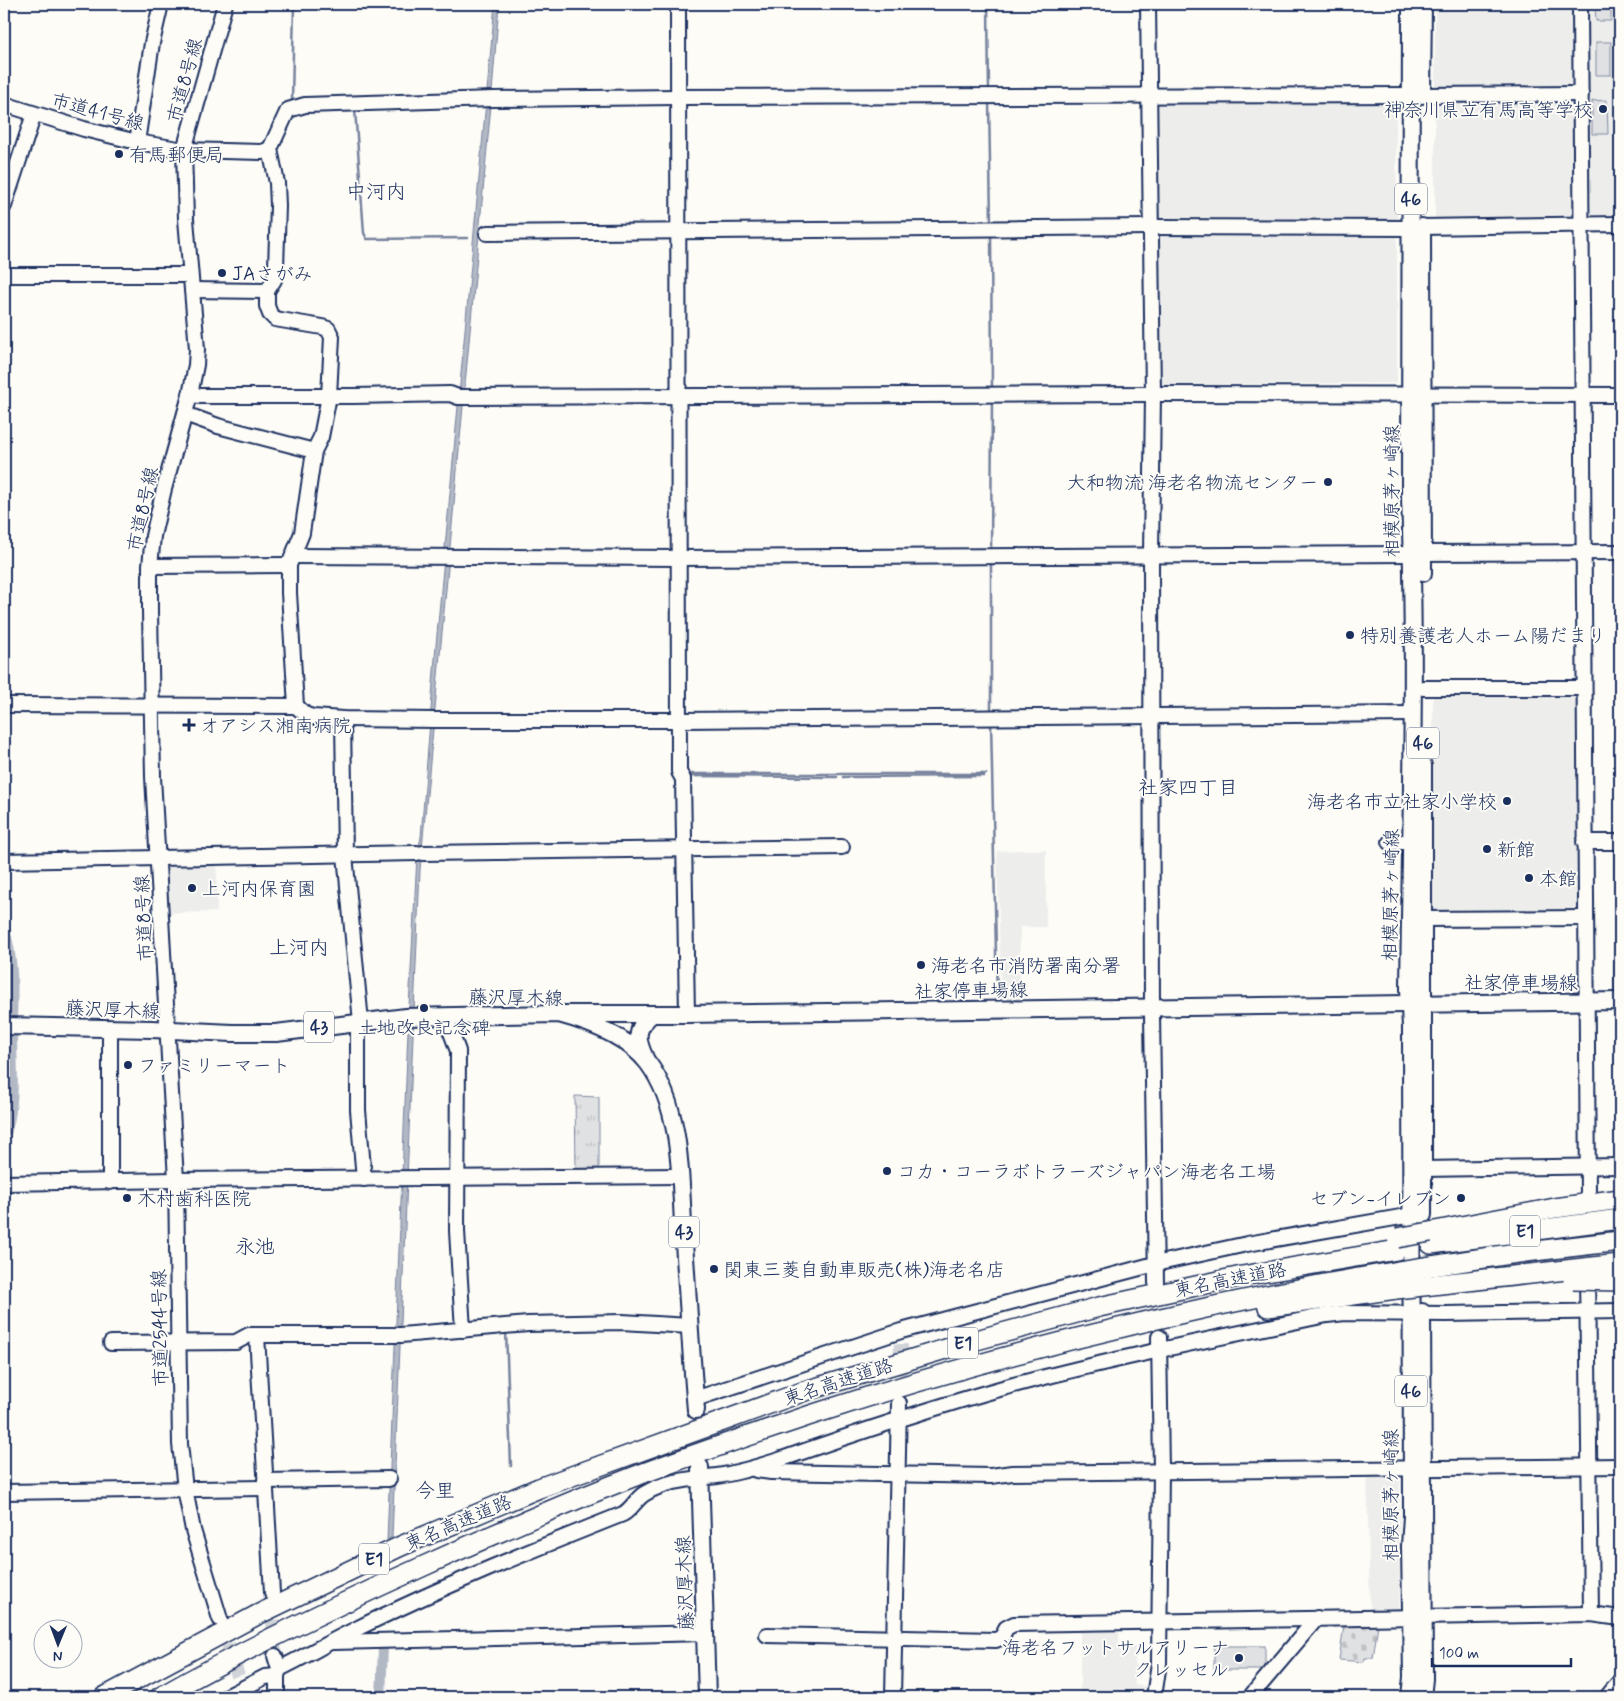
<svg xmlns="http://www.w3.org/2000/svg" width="1624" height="1701" font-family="Mynerve,'Klee One',sans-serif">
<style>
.built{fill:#edeeec}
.grass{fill:url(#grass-tufts);stroke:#7e88a0}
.cemetery{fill:url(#cemetery-stones);stroke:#7e88a0}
.green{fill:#e0e1e3;stroke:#7e88a0}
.water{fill:#b3b8c5;stroke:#76819c}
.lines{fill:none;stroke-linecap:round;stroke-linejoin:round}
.stream{stroke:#76819c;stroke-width:2.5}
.canal{stroke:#b3b8c5;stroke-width:10}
.river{stroke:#b3b8c5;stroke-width:16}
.minor-tunnel{stroke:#d0d3d8;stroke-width:14;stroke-dasharray:14 7;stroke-linecap:butt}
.minor-casing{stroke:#1b2f5e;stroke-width:18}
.major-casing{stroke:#1b2f5e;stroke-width:20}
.highway-casing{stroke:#1b2f5e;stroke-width:22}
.minor{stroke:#fdfcf7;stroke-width:14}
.major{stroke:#fdfcf7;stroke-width:16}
.highway{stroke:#fdfcf7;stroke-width:19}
.highway-bridge-casing{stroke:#1b2f5e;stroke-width:22;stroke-linecap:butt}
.highway-bridge{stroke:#fdfcf7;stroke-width:19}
.poi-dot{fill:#1b2f5e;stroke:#fdfcf7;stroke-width:2}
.labels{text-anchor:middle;stroke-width:4;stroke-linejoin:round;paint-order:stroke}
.shield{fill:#fdfcf7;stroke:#5f6c8c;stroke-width:1}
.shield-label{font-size:18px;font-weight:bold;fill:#1b2f5e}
.street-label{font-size:19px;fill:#1b2f5e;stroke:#fdfcf7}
.poi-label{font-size:19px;fill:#1b2f5e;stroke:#fdfcf7;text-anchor:start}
.neighbourhood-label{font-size:20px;fill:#1b2f5e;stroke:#fdfcf7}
</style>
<defs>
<pattern id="grass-tufts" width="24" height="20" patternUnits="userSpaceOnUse" patternTransform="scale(1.25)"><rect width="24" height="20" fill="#e0e1e3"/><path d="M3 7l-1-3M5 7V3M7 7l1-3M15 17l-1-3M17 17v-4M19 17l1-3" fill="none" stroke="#c0c1c5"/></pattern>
<pattern id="cemetery-stones" width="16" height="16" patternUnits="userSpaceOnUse" patternTransform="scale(1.25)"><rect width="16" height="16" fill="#e0e1e3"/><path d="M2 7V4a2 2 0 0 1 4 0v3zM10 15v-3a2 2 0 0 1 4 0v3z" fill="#c0c1c5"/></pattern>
</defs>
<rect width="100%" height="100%" fill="#fdfcf7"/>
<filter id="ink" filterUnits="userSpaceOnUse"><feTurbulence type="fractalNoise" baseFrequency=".02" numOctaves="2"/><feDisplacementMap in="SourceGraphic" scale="10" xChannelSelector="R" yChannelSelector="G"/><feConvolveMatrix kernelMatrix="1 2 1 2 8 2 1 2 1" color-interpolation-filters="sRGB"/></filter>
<g filter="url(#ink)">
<g class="built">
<path d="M 1435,4 L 1572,4 L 1572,83 L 1568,87 L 1435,88 Z"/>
<path d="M 1585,4 L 1620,4 L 1620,217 L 1591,217 L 1589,215 Z"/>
<path d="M 1435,100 L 1569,100 L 1573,104 L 1574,217 L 1569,221 L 1435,221 Z"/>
<path d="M 1396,101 L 1397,219 L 1156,221 L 1155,103 Z"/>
<path d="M 1394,233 L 1397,235 L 1397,380 L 1395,383 L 1160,385 L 1157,383 L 1156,239 L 1161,235 Z"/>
<path d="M 1433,694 L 1580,694 L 1581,909 L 1576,913 L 1435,914 L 1433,911 Z"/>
<path d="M 1022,850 L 1046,850 L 1046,927 L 1020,927 L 1020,1001 L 1001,1001 L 997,851 Z"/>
<path d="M 217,862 L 217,912 L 169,913 L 166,864 Z"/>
<path d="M 1400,1473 L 1399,1611 L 1370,1613 L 1367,1474 Z"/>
<path d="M 1119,1627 L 1119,1645 L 1135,1646 L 1135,1685 L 1151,1687 L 1149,1697 L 1080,1697 L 1080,1628 Z"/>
</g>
<g class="grass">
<path d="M 1614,848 L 1620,848 L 1620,991 L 1614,992 Z"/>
<path d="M 575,1096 L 599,1097 L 599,1172 L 576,1172 Z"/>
</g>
<path class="cemetery" d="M 1378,1624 L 1373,1658 L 1365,1658 L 1364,1662 L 1339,1660 L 1344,1625 Z"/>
<g class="green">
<path d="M 1595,4 L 1611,4 L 1611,21 L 1596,21 Z"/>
<rect x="1596" y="42" width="15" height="33"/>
<rect x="1617" y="84" width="3" height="132"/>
<path d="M 1607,100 L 1608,134 L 1592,134 L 1592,101 Z"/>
<rect x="1214" y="1646" width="51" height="24"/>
</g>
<path class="water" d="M 495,4 L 499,4 L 491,105 L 420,870 L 392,1537 L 387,1540 L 409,1007 L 417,856 L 421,837 L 436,645 Z"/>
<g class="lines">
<g class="stream">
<path d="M 988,4 L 989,92"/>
<path d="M 989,100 L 991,224"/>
<path d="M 292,101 L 294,4"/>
<path d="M 355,109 L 364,233 L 367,239 L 468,238"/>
<path d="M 991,232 L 992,389"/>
<path d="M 991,552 L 992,400"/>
<path d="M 991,560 L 991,712"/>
<path d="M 991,722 L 997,998"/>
<path d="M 687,774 L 986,774"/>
<path d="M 688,776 L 837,777"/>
<path d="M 843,777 L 984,776"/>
<path d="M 506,1331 L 511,1466"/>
</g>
<path class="canal" d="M 381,1697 L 383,1648"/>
<path class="river" d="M 4,938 C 12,970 9,1001 9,1034 C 9,1066 13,1098 4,1130"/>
<g class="minor-tunnel">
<path d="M 1587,1260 L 1587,1216"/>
<path d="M 1156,1286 L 1159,1337"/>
<path d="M 899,1396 L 901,1344"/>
<path d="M 272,1599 L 275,1656"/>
<path d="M 222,1624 L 238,1676"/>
</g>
<defs>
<g id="minor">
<path d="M 678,4 L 679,772 L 683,779 L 687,1014"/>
<path d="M 1148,4 L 1153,394 L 1151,555 L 1152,1015 L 1156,1283"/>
<path d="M 1580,4 L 1588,1197"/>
<path d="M 1422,95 L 1581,94"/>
<path d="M 4,104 L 84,129 L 137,142 L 184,150 L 262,152 L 270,149"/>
<path d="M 137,142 L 152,43 L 161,4"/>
<path d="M 4,206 L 34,114"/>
<path d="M 1422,227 L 1620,224"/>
<path d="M 487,233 L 1151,227 L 1411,228"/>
<path d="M 4,275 L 190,275"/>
<path d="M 192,290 L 267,291"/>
<path d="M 190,395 L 201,396 L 354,396 L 450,394 L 458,397 L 465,397 L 1153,394 L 1620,395"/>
<path d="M 185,414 L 218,426 L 314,451"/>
<path d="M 1423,553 L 1620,552"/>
<path d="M 293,556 L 679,558 L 1412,554"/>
<path d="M 150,566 L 289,565"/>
<path d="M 1423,688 L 1584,688"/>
<path d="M 4,705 L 296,706 L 306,715 L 313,717 L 343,719 L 435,720 L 680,720 L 1413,714"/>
<path d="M 296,706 L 289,593 L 289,565 L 302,533 L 314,451 L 321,437 L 329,396 L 332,337 L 328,329 L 322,327 L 275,319 L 270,314 L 267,306 L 267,291 L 274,280 L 276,267 L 278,206 L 277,183 L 270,149 L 288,110 L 305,105 L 493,99 L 677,97 L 1411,95"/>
<path d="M 343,719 L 345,855 L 361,1022"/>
<path d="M 1390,842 L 1411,842"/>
<path d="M 1584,842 L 1620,842"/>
<path d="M 423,853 L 842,847"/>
<path d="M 4,861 L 417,853"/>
<path d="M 1423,919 L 1585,918"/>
<path d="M 448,1016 L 449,1027 L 458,1051 L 457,1231 L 463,1330"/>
<path d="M 358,1023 L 358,1110 L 364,1179"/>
<path d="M 110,1028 L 110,1182"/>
<path d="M 1423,1169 L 1620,1166"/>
<path d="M 4,1183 L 176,1180 L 680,1176"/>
<path d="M 1587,1272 L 1591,1614"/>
<path d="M 257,1335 L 272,1593"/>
<path d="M 111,1343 L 236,1342 L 249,1335 L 401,1335 L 528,1324 L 622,1322 L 690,1326"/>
<path d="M 695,1399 L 901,1331 L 1155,1264 L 1247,1244 L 1412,1215"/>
<path d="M 756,1470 L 771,1472 L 991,1476 L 1012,1473 L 1620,1466"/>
<path d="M 265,1481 L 389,1479"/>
<path d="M 4,1492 L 265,1488"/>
<path d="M 220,1619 L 193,1530 L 185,1489 L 180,1444 L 176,1180 L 153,777 L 150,611 L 150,566 L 153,536 L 164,489 L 190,395 L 196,365 L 197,349 L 186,219 L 184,150 L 225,4"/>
<path d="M 767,1635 L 996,1640 L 1002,1637 L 1006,1628 L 1014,1624 L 1591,1614 L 1620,1618"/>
<path d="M 334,1642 L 706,1633"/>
<path d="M 275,1656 L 279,1669 L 277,1676 L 277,1697"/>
<path d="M 279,1669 C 304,1657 329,1642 354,1630 C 441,1587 532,1550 623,1514 C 632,1509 636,1499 644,1494 C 666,1480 693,1479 717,1476 C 738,1473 757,1467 776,1461 C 853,1434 931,1408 1010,1386 C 1115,1358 1221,1337 1327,1315 L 1345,1313 L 1446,1314 L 1620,1311"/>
<path d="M 226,1697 L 265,1677 L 277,1676"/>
<path d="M 893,1697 L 899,1403"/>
<path d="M 1154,1697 L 1159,1663 L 1161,1471 L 1159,1337"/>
<path d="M 1250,1697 L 1317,1618"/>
<path d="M 1607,1697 L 1620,1681"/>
</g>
<g id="major">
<path d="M 1422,95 L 1423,4"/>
<path d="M 1422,227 L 1423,573"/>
<path d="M 559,1014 L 687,1014 L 1620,1001"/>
<path d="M 4,1026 L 152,1029 L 232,1033 L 276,1033 L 406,1017 L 559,1014 C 589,1022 628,1037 648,1063 C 684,1111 680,1185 684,1243 C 688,1299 691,1354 696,1410"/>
<path d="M 645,1058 C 636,1039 635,1028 652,1014"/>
<path d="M 1423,1215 L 1423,765"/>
<path d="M 1422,1312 L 1424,1679 L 1422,1697"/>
<path d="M 700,1467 L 707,1697"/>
<path d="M 1410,1697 L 1412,1677 L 1410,1546 L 1412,1516 L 1411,1027 L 1409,989 C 1411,825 1416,662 1410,498 L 1411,4"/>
</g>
<g id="highway">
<path d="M 1430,1232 L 1555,1208 L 1620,1199"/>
<path d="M 1431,1244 L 1620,1219"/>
<path d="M 1432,1266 L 1510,1254 L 1620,1241"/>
<path d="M 1432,1285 L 1575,1269"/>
<path d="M 1268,1307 L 1396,1289"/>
<path d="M 104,1697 L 257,1615 L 401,1546 L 539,1488 L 805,1391 L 969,1342 L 1099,1307 L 1242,1276 L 1397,1250"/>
<path d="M 160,1697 C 246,1648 335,1606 426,1565 C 494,1534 563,1504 633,1477 C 693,1454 754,1434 814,1414 C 1005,1352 1200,1304 1399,1271"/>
</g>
</defs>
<use href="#minor" class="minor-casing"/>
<use href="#major" class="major-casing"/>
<use href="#highway" class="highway-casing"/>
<use href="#minor" class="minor"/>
<use href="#major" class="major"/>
<use href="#highway" class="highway"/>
<defs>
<g id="highway-bridge">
<path d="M 1397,1238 L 1430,1232"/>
<path d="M 1575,1269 L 1620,1264"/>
<path d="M 1399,1271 L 1432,1266"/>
<path d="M 1573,1280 L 1620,1281"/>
<path d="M 1396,1289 L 1432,1285"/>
</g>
</defs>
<use href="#highway-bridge" class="highway-bridge-casing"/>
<use href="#highway-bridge" class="highway-bridge"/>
</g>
</g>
<g class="poi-dot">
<circle cx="1603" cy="109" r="5"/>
<circle cx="119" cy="154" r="5"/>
<circle cx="222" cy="273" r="5"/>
<circle cx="1328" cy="482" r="5"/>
<circle cx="1350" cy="635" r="5"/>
<path d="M186.5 717.5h5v5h5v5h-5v5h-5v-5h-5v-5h5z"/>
<circle cx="1507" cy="801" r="5"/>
<circle cx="1487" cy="849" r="5"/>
<circle cx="1529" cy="878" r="5"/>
<circle cx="192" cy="888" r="5"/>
<circle cx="921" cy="965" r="5"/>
<circle cx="424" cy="1008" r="5"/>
<circle cx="128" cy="1065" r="5"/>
<circle cx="887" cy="1171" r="5"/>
<circle cx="127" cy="1198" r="5"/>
<circle cx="1461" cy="1198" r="5"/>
<circle cx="714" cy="1269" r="5"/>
<circle cx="1239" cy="1658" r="5"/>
</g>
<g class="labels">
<g class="shield">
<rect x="1395" y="183.5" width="32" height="31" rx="4"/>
<rect x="1407" y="727.5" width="32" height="31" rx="4"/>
<rect x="304" y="1011.5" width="30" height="31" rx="4"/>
<rect x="1510" y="1215.5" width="30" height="31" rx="4"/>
<rect x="669" y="1216.5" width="30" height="31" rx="4"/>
<rect x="948" y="1327.5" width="30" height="31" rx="4"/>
<rect x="1395" y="1375.5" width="32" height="31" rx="4"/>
<rect x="359" y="1543.5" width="30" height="31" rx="4"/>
</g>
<g class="shield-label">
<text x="1411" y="205">46</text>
<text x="1423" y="749">46</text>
<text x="319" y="1033">43</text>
<text x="1525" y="1237">E1</text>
<text x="684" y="1238">43</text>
<text x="963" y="1349">E1</text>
<text x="1411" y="1397">46</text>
<text x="374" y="1565">E1</text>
</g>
<g class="street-label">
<text transform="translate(184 80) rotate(-75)" y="7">市道8号線</text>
<text transform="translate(98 111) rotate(15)" y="7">市道41号線</text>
<text transform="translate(1391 491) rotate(-90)" y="7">相模原茅ヶ崎線</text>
<text transform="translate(142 509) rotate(-78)" y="7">市道8号線</text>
<text transform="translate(1390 895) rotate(-89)" y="7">相模原茅ヶ崎線</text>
<text transform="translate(143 918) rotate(-93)" y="7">市道8号線</text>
<text x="1521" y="989">社家停車場線</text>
<text transform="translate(971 990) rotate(-1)" y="7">社家停車場線</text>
<text transform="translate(516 997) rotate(1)" y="7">藤沢厚木線</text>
<text transform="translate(113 1009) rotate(2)" y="7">藤沢厚木線</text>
<text transform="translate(1230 1279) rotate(-11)" y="7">東名高速道路</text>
<text transform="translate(159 1328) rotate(-91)" y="7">市道2544号線</text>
<text transform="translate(838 1381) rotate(-18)" y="7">東名高速道路</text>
<text transform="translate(1390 1495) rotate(-90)" y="7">相模原茅ヶ崎線</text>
<text transform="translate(458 1522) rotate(-23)" y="7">東名高速道路</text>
<text transform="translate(684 1583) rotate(-92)" y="7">藤沢厚木線</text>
</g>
<g class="poi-label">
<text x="1593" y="116" text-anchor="end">神奈川県立有馬高等学校</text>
<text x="129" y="161">有馬郵便局</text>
<text x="232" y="280">JAさがみ</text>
<text x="1318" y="489" text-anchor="end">大和物流 海老名物流センター</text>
<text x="1360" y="642">特別養護老人ホーム陽だまり</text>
<text x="200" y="732">オアシス湘南病院</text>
<text x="1497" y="808" text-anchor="end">海老名市立社家小学校</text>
<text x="1497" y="856">新館</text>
<text x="1539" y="885">本館</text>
<text x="202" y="895">上河内保育園</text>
<text x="931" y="972">海老名市消防署南分署</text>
<text x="424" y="1034" text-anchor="middle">土地改良記念碑</text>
<text x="138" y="1072">ファミリーマート</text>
<text x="897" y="1178">コカ・コーラボトラーズジャパン海老名工場</text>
<text x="137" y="1205">木村歯科医院</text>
<text x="1451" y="1205" text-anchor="end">セブン-イレブン</text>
<text x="724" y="1276">関東三菱自動車販売(株)海老名店</text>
<text x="1229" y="1654" text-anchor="end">海老名フットサルアリーナ<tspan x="1229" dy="22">クレッセル</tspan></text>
</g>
<g class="neighbourhood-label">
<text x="376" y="198">中河内</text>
<text x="1188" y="794">社家四丁目</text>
<text x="299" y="954">上河内</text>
<text x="255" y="1253">永池</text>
<text x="435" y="1497">今里</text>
</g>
</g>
<rect width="1624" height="1701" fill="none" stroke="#fdfcf7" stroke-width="20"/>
<rect x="10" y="10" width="1604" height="1681" fill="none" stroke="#1b2f5e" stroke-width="2" filter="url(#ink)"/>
<g transform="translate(58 1644) rotate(181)"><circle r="24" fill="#fdfcf7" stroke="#a3aaba"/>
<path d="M0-4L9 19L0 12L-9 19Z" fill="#1b2f5e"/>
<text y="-8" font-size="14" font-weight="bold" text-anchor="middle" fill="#1b2f5e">N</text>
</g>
<path d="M1432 1658v8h139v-8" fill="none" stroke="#1b2f5e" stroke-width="2.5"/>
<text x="1439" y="1658" font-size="15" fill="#1b2f5e" stroke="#fdfcf7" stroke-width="4" paint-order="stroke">100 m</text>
</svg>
